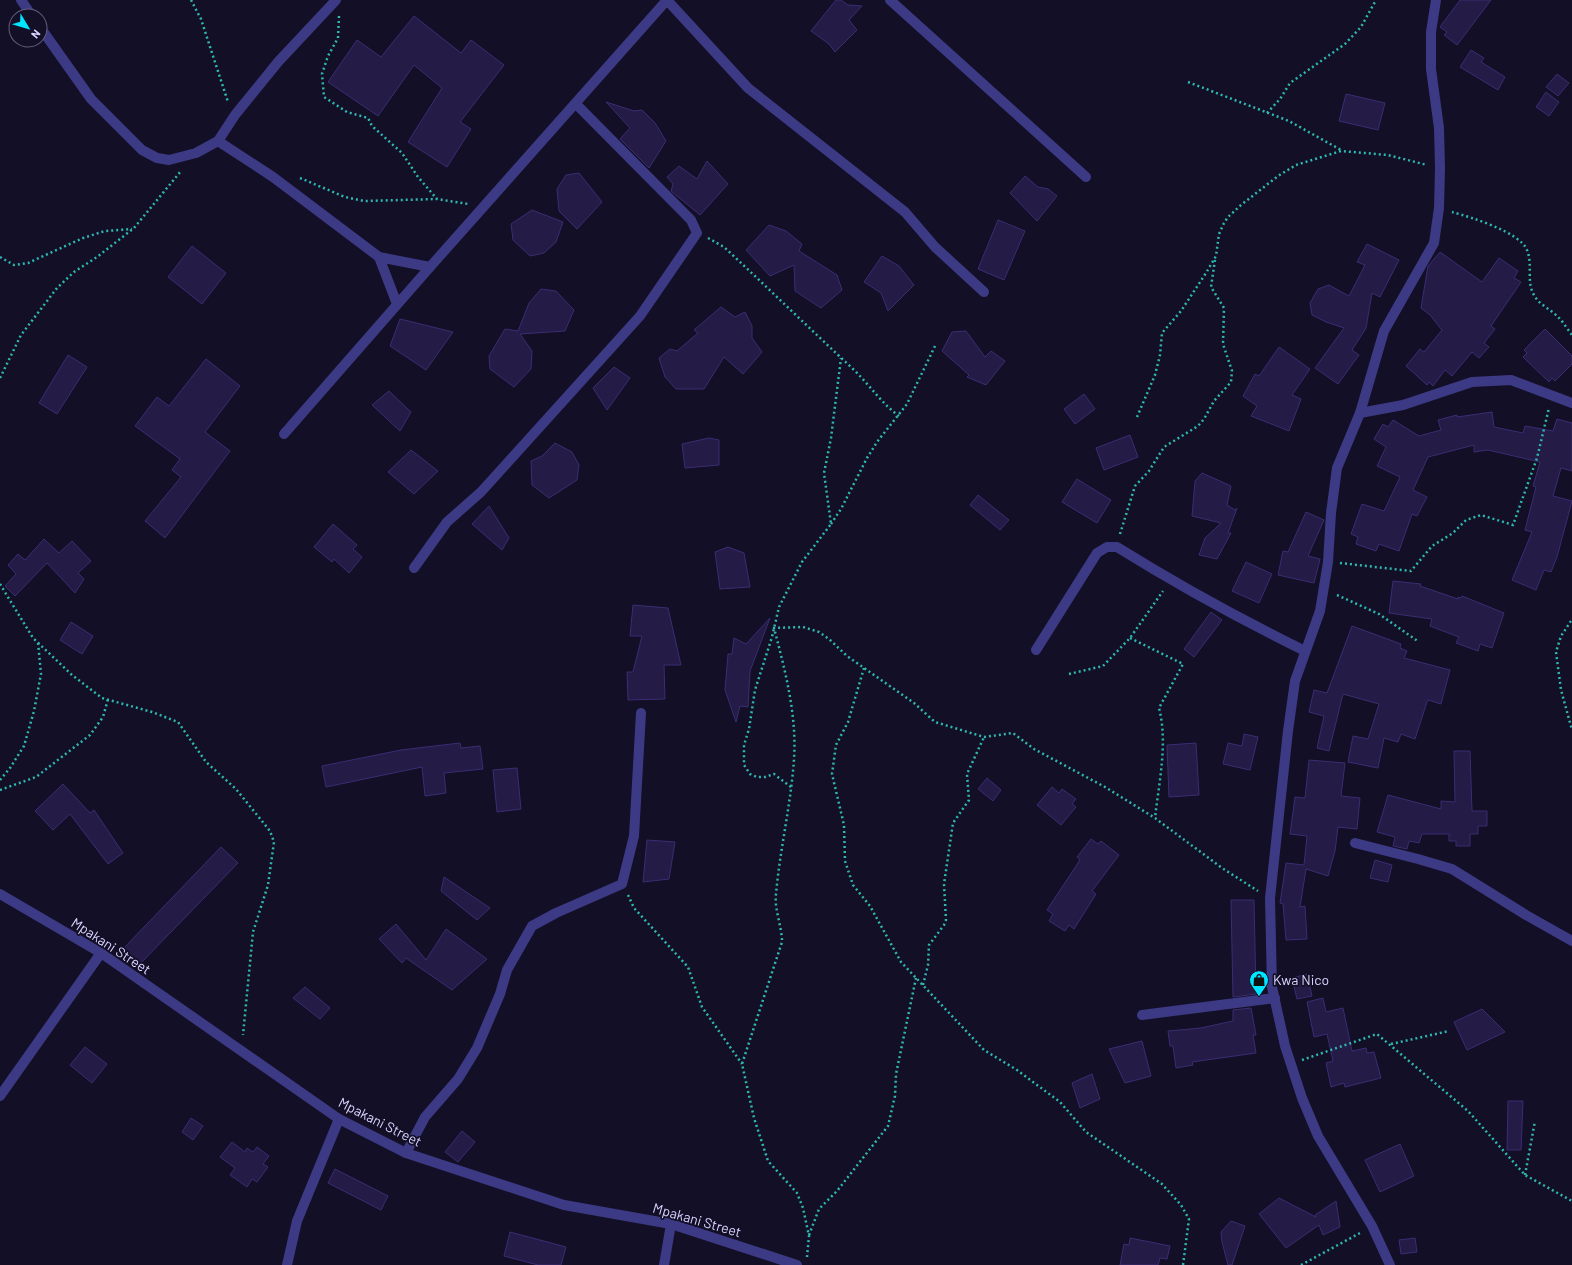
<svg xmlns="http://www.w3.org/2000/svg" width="1572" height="1265" font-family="Barlow,sans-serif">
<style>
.building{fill:#241b47;stroke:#3b2d73}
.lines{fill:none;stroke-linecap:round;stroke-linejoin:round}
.path{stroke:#2fb8b0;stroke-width:2.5;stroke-dasharray:2 3;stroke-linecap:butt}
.minor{stroke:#3d3a85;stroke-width:10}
.labels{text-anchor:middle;stroke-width:3.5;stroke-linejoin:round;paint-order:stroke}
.street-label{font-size:14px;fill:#d9d4ff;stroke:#130f26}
.poi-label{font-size:14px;fill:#d9d4ff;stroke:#130f26;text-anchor:start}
</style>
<rect width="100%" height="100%" fill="#130f26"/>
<g class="building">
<path d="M 836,0 L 841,0 L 848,5 L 862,6 L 849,20 L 857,30 L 835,52 L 829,44 L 811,31 Z"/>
<path d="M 1460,0 L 1491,0 L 1457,45 L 1444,35 L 1447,32 L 1440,27 Z"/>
<path d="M 414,16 L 461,53 L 471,40 L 504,65 L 460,122 L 471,129 L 447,167 L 408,142 L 442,88 L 414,65 L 378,116 L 328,82 L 357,40 L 381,57 Z"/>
<path d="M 1471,50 L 1484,58 L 1481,62 L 1505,77 L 1498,90 L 1460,67 Z"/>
<path d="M 1557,74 L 1569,83 L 1558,96 L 1546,87 Z"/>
<path d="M 1546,92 L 1559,102 L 1549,116 L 1536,107 Z"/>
<path d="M 1346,94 L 1385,103 L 1378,130 L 1339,121 Z"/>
<path d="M 606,102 L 634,111 L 642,110 L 655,123 L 666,141 L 649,168 L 620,139 L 630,128 Z"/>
<path d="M 707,161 L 728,184 L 700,215 L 671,191 L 673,184 L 667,177 L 679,166 L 697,179 Z"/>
<path d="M 579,173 L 602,202 L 577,229 L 559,211 L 557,189 L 566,175 Z"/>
<path d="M 1025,176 L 1038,187 L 1048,189 L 1057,196 L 1037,221 L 1010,193 Z"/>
<path d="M 532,210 L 563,222 L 556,242 L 544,253 L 530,256 L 513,240 L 511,224 Z"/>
<path d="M 998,220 L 1025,231 L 1004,280 L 978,269 Z"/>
<path d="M 769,225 L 786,231 L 802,244 L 799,251 L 837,275 L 842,290 L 821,308 L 795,291 L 794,265 L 770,276 L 746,250 Z"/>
<path d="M 1367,244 L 1399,260 L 1380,297 L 1372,293 L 1366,328 L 1352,350 L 1359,355 L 1338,384 L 1315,368 L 1344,328 L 1326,322 L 1312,315 L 1310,303 L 1318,289 L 1329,285 L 1349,296 L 1365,265 L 1357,262 Z"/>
<path d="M 192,246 L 226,273 L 202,304 L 168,277 Z"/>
<path d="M 1440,252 L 1482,282 L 1499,258 L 1518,271 L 1514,278 L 1521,282 L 1491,326 L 1495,329 L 1484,343 L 1489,347 L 1479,358 L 1472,352 L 1452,376 L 1445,370 L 1433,386 L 1429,382 L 1427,385 L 1406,366 L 1420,349 L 1424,352 L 1442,330 L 1430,315 L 1421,308 L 1428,266 Z"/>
<path d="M 882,256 L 899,266 L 914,285 L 888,311 L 881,293 L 864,282 Z"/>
<path d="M 541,289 L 556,291 L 574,310 L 565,331 L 520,334 L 532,351 L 531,369 L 514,387 L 490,369 L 489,356 L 505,329 L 518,331 L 529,303 Z"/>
<path d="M 721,307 L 735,317 L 745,312 L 752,326 L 752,338 L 762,352 L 743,374 L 724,357 L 704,389 L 676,389 L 665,377 L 659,358 L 670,349 L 677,351 L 698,333 L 694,330 Z"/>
<path d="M 400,319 L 453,332 L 426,370 L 390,346 Z"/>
<path d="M 1545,329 L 1572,356 L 1572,364 L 1555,381 L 1552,378 L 1549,382 L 1523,357 L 1527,353 L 1524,350 Z"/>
<path d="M 966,331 L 985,357 L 991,351 L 1005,361 L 986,385 L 967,377 L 969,375 L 942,351 L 952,332 Z"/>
<path d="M 1279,347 L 1310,369 L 1292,395 L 1301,399 L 1289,431 L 1251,416 L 1257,406 L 1243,396 L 1255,374 L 1259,376 Z"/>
<path d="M 68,355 L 87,367 L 57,414 L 39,403 Z"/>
<path d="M 206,359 L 240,386 L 205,432 L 230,451 L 165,538 L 145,521 L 181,477 L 172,470 L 180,459 L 135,426 L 157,397 L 169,406 Z"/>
<path d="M 614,367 L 630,378 L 607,410 L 593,388 Z"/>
<path d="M 389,391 L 411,412 L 400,431 L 372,405 Z"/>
<path d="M 1084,394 L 1095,409 L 1075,424 L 1064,409 Z"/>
<path d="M 1492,412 L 1494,427 L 1523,433 L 1525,426 L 1553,431 L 1557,419 L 1572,423 L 1572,471 L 1561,468 L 1553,496 L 1572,501 L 1557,557 L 1551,572 L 1544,570 L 1536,590 L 1512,580 L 1532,532 L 1525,530 L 1536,487 L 1533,486 L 1540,462 L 1488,450 L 1474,452 L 1474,445 L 1428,457 L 1413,490 L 1427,497 L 1417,516 L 1412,514 L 1399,551 L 1379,544 L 1376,551 L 1356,544 L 1358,537 L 1351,534 L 1362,504 L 1384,511 L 1400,477 L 1377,466 L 1386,447 L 1374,439 L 1383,424 L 1388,427 L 1393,420 L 1419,436 L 1441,430 L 1438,420 L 1457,415 L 1457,417 Z"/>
<path d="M 1130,435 L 1138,457 L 1104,470 L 1096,448 Z"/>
<path d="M 709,438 L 719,440 L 719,465 L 685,468 L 682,444 Z"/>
<path d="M 555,443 L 572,452 L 579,465 L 577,480 L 549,498 L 532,485 L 531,461 L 542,456 Z"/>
<path d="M 411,450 L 438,471 L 414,494 L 388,472 Z"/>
<path d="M 1202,473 L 1231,486 L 1227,505 L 1235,510 L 1237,508 L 1228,533 L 1231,533 L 1217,559 L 1199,555 L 1205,538 L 1221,523 L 1192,516 L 1195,481 Z"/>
<path d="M 1077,479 L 1111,500 L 1097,523 L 1062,502 Z"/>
<path d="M 978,495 L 1009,520 L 1000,530 L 970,505 Z"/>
<path d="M 489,506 L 509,538 L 502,550 L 472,524 Z"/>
<path d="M 1306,512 L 1324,520 L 1308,556 L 1320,559 L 1314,583 L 1278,575 L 1283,551 L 1288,552 Z"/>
<path d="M 333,524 L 357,545 L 353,549 L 362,557 L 349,573 L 334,559 L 332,562 L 314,547 Z"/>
<path d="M 44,539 L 59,553 L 72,541 L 91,561 L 78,573 L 84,579 L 75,593 L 47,563 L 15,596 L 5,586 L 16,574 L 8,565 L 18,554 L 25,560 Z"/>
<path d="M 728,547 L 744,553 L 750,587 L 720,589 L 715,552 Z"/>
<path d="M 1246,562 L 1272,574 L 1259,603 L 1232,591 Z"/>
<path d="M 1393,581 L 1421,584 L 1420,586 L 1458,599 L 1458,597 L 1461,598 L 1462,596 L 1504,613 L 1492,648 L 1480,644 L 1478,651 L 1456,643 L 1459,637 L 1430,626 L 1432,619 L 1389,613 Z"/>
<path d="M 633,605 L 668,608 L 681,665 L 664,665 L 665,699 L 628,700 L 627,672 L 633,672 L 642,636 L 630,636 Z"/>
<path d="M 1211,612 L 1222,620 L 1194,657 L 1184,649 Z"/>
<path d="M 770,618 L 750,671 L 748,707 L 740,706 L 736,722 L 725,690 L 728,654 L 732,654 L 734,638 L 746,644 Z"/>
<path d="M 71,622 L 93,636 L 82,654 L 60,640 Z"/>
<path d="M 1352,626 L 1401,644 L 1400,648 L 1407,651 L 1404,658 L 1450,670 L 1441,704 L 1428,700 L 1427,702 L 1415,739 L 1401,734 L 1398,742 L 1384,738 L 1378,768 L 1348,762 L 1353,736 L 1368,739 L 1379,704 L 1343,694 L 1329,751 L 1317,748 L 1324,716 L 1309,712 L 1314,690 L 1327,693 Z"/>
<path d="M 1244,734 L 1258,737 L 1250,770 L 1223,764 L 1228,743 L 1242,746 Z"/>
<path d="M 460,743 L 461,748 L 480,746 L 483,769 L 444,773 L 446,793 L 425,796 L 422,767 L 326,787 L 322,766 L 401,750 Z"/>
<path d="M 1196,743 L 1199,795 L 1169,797 L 1167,745 Z"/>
<path d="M 1454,751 L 1470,751 L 1472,811 L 1487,811 L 1487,826 L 1478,826 L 1478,834 L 1470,834 L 1470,846 L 1456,846 L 1456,841 L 1449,841 L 1449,834 L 1422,834 L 1419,843 L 1409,841 L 1407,849 L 1393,846 L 1395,837 L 1377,832 L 1388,795 L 1441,809 L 1441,801 L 1455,802 Z"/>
<path d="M 1309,760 L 1345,763 L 1341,796 L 1360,798 L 1357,829 L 1338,827 L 1335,851 L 1328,876 L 1306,869 L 1300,907 L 1305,906 L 1307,939 L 1286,940 L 1283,904 L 1280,903 L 1286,863 L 1304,865 L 1307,836 L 1290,834 L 1295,797 L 1305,798 Z"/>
<path d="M 517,768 L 521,809 L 497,812 L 493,770 Z"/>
<path d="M 987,778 L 1001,790 L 993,801 L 978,789 Z"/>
<path d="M 63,784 L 90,813 L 94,810 L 123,853 L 108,864 L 70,814 L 53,830 L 35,811 Z"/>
<path d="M 1052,787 L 1059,793 L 1062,789 L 1076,799 L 1072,804 L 1076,807 L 1061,825 L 1037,805 Z"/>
<path d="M 1091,839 L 1098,844 L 1101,841 L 1119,855 L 1092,891 L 1096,894 L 1074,929 L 1069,925 L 1065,931 L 1049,921 L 1053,914 L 1047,910 L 1080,860 L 1077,857 Z"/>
<path d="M 647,840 L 675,842 L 669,879 L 643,882 Z"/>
<path d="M 221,847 L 238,863 L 138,966 L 122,950 Z"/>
<path d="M 1375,860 L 1392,865 L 1388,882 L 1370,878 Z"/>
<path d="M 444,877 L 490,908 L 477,920 L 441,891 Z"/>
<path d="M 1231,900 L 1254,900 L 1256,994 L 1233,997 Z"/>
<path d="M 396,924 L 426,960 L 446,929 L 487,959 L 452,990 L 406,958 L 402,963 L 379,939 Z"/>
<path d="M 1307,974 L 1312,996 L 1297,999 L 1292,978 Z"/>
<path d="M 305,987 L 330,1008 L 320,1019 L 293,998 Z"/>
<path d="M 1323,998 L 1326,1012 L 1343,1008 L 1352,1051 L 1366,1048 L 1367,1053 L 1374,1052 L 1381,1078 L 1345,1087 L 1344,1083 L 1331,1087 L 1326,1063 L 1333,1061 L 1327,1034 L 1314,1037 L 1307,1002 Z"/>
<path d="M 1251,1008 L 1256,1035 L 1253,1035 L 1256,1053 L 1192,1062 L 1193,1065 L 1176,1068 L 1173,1046 L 1170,1046 L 1168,1031 L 1201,1028 L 1233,1021 L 1233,1010 Z"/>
<path d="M 1482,1009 L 1505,1032 L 1467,1050 L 1454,1022 Z"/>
<path d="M 1142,1041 L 1151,1076 L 1125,1083 L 1109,1049 Z"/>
<path d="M 85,1047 L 107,1064 L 92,1083 L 70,1065 Z"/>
<path d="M 1092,1074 L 1100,1099 L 1080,1108 L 1072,1083 Z"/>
<path d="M 1508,1101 L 1523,1101 L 1521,1150 L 1507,1150 Z"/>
<path d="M 191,1118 L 203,1126 L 193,1140 L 182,1132 Z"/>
<path d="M 462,1131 L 475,1142 L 458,1162 L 445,1152 Z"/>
<path d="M 232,1142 L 245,1152 L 247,1148 L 253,1152 L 257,1147 L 269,1156 L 263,1164 L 268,1167 L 257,1182 L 252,1179 L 247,1187 L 230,1175 L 235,1168 L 220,1157 Z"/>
<path d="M 1400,1144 L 1414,1176 L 1380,1192 L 1365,1160 Z"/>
<path d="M 335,1169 L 388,1196 L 381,1210 L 328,1183 Z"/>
<path d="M 1279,1198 L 1316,1217 L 1315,1215 L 1336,1201 L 1340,1227 L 1323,1235 L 1319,1225 L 1286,1248 L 1259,1214 Z"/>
<path d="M 1231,1221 L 1245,1226 L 1232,1265 L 1228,1265 L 1222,1242 L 1221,1232 Z"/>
<path d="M 510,1232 L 566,1247 L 561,1265 L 538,1265 L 504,1256 Z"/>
<path d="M 1130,1238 L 1170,1246 L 1167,1259 L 1160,1258 L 1158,1265 L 1120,1265 L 1124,1244 L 1129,1245 Z"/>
<path d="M 1415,1238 L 1417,1252 L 1401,1254 L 1399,1240 Z"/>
</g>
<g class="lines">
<g class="path">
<path d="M 191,0 L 201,19 L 228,102"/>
<path d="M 339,16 L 338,38 L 328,56 L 322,74 L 324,97 L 347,112 L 368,118 L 372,126 L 402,153 L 418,177 L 437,199"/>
<path d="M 1188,82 L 1289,121 L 1341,150"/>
<path d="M 1267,113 L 1280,99 L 1290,83 L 1345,44 L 1361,27 L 1376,0"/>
<path d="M 300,178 L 345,197 L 364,201 L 437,199 L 468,204"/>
<path d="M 1452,212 C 1470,217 1520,232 1527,250 C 1533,264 1526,282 1534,295 C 1539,305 1552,310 1559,318 C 1564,323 1568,330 1572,335"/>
<path d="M 708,238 L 724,247 C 767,287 809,328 852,368 C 869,384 881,403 899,416"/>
<path d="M 0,257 L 14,265 L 28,263 L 83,238 L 105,231 L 132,229"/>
<path d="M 0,378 L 21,335 L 57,288 L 74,272 L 97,257 L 134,228 L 181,171"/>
<path d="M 1137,417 L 1155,375 L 1160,355 L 1162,333 L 1181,311 L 1206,273 L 1216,256 L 1219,234 L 1224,223 L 1228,217 L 1241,205 L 1278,176 L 1296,165 L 1341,151 L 1388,155 L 1427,165"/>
<path d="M 831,524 L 841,509 L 867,458 L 877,442 L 907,404 L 936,344"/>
<path d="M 1120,534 L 1135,486 L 1149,471 L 1164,447 L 1198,426 L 1204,419 L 1214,401 L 1231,382 L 1232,371 L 1223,344 L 1224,308 L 1211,287 L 1215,260"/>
<path d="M 1340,563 L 1411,571 L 1432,546 L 1453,533 L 1466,520 L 1481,515 L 1513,525 L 1537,458 L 1549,408"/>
<path d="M 0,584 L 33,638 L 72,675 L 102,698 L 152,712 L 178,722 L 206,762 L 236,789 L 270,831 L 274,842 L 268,885 L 253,932 L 243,1035"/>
<path d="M 1337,595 L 1379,614 L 1419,642"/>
<path d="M 1571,621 L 1561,636 L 1556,652 L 1561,690 L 1572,730"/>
<path d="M 1130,638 L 1183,664 L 1159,708 C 1168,743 1159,782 1155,818"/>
<path d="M 864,668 L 848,722 L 836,745 L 832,774 L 844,825 L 845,861 L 853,885 L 870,906 L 901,962 L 984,1050 L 1017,1070 L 1060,1102 L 1086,1132 L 1162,1184 L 1181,1205 L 1189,1219 L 1183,1265"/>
<path d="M 1069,674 L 1103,666 L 1130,638 L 1163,591"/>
<path d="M 0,780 L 10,768 L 24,746 L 34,711 L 41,674 L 38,642"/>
<path d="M 791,787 L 774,774 L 765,777 L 757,777 L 750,774 L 744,765 L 744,745 L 749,729 L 755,690 L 772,637 L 779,607 L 802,562 L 831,524 L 824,473 L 831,438 L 841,358"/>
<path d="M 0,790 L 36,777 L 90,735 L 103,717 L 108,699"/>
<path d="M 628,895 L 634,908 L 688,967 L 702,1007 L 742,1064"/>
<path d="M 923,985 L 928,965 L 929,945 L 944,925 L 946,920 L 944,884 L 953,823 L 969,800 L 967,774 L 984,737"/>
<path d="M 1391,1044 L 1449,1031"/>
<path d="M 1302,1060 L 1377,1034 L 1468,1111 L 1525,1175 L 1572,1201"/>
<path d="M 1525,1175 L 1535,1121"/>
<path d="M 809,1235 L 819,1209 L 837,1191 L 888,1126 L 895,1096 L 896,1074 L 916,978"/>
<path d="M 807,1257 L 809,1236 L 803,1208 L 797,1193 L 768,1161 L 754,1118 L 742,1064 L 782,942 C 782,926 774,909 776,894 C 780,849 791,804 794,759 C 797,715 785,670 774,628 L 803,627 L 819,632 L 829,639 L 847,656 L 914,703 L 935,722 L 984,737 L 1013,733 L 1034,749 L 1105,787 L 1155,818 L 1222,868 L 1258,891"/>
<path d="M 1301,1265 L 1360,1233"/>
</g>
<g class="minor">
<path d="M 21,0 L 32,16"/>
<path d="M 667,0 L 748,88 L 905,212 L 935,247 L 984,292"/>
<path d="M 890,0 L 1086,177"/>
<path d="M 40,27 L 91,99 L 142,150 L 157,158 L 169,160 L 196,153 L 218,141 L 235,115 L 278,62 L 336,0"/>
<path d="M 218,141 L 273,177 L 379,257 L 430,267 L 667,0"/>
<path d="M 379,257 L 397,304"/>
<path d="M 1360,413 L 1403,405 L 1472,382 L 1511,380 L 1572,403"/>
<path d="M 284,434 L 430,267"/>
<path d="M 414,568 L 447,522 L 481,492 L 640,316 L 697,233 L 691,220 L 576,104"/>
<path d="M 1036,650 L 1097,553 L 1107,547 L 1117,547 C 1178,585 1240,619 1305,651"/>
<path d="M 1355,843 L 1418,859 L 1452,869 L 1526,915 L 1572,941"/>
<path d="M 0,894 L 101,953 L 339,1119 L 406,1153 L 564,1205 L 671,1224 L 797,1265"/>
<path d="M 1142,1015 L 1275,998"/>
<path d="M 0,1096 L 101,953"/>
<path d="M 406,1153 L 425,1117 L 458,1079 L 477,1048 L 500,994 L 507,970 L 532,926 L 556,913 L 622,884 L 634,836 L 641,713"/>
<path d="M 287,1265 L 297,1221 L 339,1119"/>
<path d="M 664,1265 L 671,1224"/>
<path d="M 1390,1265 L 1372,1226 L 1318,1136 L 1302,1098 L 1285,1046 L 1272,987 L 1270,898 L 1288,731 L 1295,681 L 1320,611 L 1328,562 L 1331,513 L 1337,468 L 1360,413 L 1384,331 L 1434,243 L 1439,208 L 1440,168 L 1439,128 L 1431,69 L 1431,32 L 1436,0"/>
</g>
</g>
<defs>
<symbol id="shop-pin" viewBox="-11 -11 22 30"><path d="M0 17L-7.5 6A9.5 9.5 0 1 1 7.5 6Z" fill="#00e5ff" stroke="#130f26"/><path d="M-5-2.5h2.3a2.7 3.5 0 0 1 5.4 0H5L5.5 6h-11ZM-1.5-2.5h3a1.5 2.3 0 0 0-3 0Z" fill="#111"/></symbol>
</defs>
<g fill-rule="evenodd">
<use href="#shop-pin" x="1248" y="969" width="22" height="30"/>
</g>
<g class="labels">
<g class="street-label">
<text transform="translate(111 946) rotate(33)" y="5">Mpakani Street</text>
<text transform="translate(380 1122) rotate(27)" y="5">Mpakani Street</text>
<text transform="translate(697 1220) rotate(16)" y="5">Mpakani Street</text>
</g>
<g class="poi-label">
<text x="1273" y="985">Kwa Nico</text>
</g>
</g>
<g transform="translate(28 28) rotate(128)"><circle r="19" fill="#130f26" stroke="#625e7d"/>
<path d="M0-3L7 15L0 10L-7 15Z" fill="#00e5ff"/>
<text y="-6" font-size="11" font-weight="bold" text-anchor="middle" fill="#d9d4ff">N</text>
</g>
</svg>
